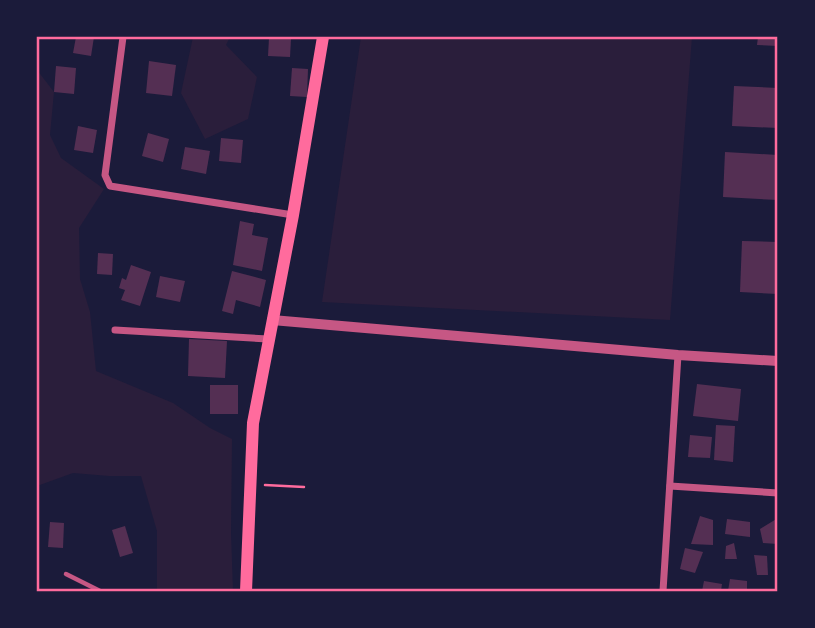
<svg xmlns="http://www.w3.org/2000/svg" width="815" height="628" font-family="Roboto,sans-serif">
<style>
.green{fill:#2a1e3b}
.building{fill:#542f53}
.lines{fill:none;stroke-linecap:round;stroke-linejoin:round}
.path{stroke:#ff6b9d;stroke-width:2.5}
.service{stroke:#c65784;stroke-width:4.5}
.minor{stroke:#c65784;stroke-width:7}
.tertiary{stroke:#c65784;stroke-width:10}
.secondary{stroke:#ff6b9d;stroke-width:12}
.neatline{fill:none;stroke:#ff6b9d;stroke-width:2.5}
</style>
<rect width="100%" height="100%" fill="#1b1b3a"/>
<g class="green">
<path d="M 193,37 L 230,37 L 226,45 L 257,77 L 248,119 L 205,139 L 181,93 Z"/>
<path d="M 361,37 L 692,37 L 670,320 L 322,302 Z"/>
<path d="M 37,70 L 54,92 L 50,135 L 61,158 L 104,189 L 79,228 L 80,279 L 90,312 L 96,371 L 173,403 L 210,428 L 232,439 L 231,533 L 233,591 L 157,591 L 157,531 L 141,476 L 109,476 L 73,473 L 37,486 Z"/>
</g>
<g class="building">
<path d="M 76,37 L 94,37 L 91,56 L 73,53 Z"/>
<path d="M 758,37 L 778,37 L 778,46 L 757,45 Z"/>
<path d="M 269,38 L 291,39 L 290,57 L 268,56 Z"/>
<path d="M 149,61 L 176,65 L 172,96 L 146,93 Z"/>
<path d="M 56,66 L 76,68 L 74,94 L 54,92 Z"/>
<path d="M 292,68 L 308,69 L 307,97 L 290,96 Z"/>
<path d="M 734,86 L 778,88 L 778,128 L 732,126 Z"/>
<path d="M 78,126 L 97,130 L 93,153 L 74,150 Z"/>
<path d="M 148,133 L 169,139 L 163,162 L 142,156 Z"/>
<path d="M 221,138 L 243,140 L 241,163 L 219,161 Z"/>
<path d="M 185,147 L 210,151 L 206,174 L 181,169 Z"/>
<path d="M 725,152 L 778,155 L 778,200 L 723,197 Z"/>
<path d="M 240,221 L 254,224 L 252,235 L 268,238 L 262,271 L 233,265 Z"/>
<path d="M 742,241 L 778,242 L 778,294 L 740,292 Z"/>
<path d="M 98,253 L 113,254 L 112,275 L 97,274 Z"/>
<path d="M 131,265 L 151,272 L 140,306 L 121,300 L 125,290 L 119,288 L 122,278 L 126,280 Z"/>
<path d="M 232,271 L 266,280 L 260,307 L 236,300 L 233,314 L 222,311 Z"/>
<path d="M 160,276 L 185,281 L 180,302 L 156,297 Z"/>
<path d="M 189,339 L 227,341 L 225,378 L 188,376 Z"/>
<path d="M 697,384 L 741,389 L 738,421 L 693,416 Z"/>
<rect x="210" y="385" width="28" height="29"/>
<path d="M 716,425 L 735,426 L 733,462 L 714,460 Z"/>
<path d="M 690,435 L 712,437 L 710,458 L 688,457 Z"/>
<path d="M 700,516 L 713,520 L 713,545 L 691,544 Z"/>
<path d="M 778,518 L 778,544 L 763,543 L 760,529 Z"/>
<path d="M 727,519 L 750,522 L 750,537 L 725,534 Z"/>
<path d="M 50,522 L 64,523 L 63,548 L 48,547 Z"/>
<path d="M 125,526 L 133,553 L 120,557 L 112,530 Z"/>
<path d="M 734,543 L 737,559 L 725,559 L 726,546 Z"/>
<path d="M 685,548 L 703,552 L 695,573 L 680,569 Z"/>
<path d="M 754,555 L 767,556 L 768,575 L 757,575 Z"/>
<path d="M 730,579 L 747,581 L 747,591 L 728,591 Z"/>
<path d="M 704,581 L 722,584 L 721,591 L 702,591 Z"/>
</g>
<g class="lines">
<path class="path" d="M 265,485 L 304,487"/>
<path class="service" d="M 66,574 L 100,591"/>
<g class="minor">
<path d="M 123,37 L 105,175 L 110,186 L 293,215"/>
<path d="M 115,330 L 268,339"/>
<path d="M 670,486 L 778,493"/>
<path d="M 663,591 L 678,355"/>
</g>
<path class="tertiary" d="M 272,320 L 678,355 L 778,361"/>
<path class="secondary" d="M 246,591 L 253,423 L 293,215 L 323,37"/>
</g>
<rect width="815" height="628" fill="none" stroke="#1b1b3a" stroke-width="77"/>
<rect x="38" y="38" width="738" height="552" class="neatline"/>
</svg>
